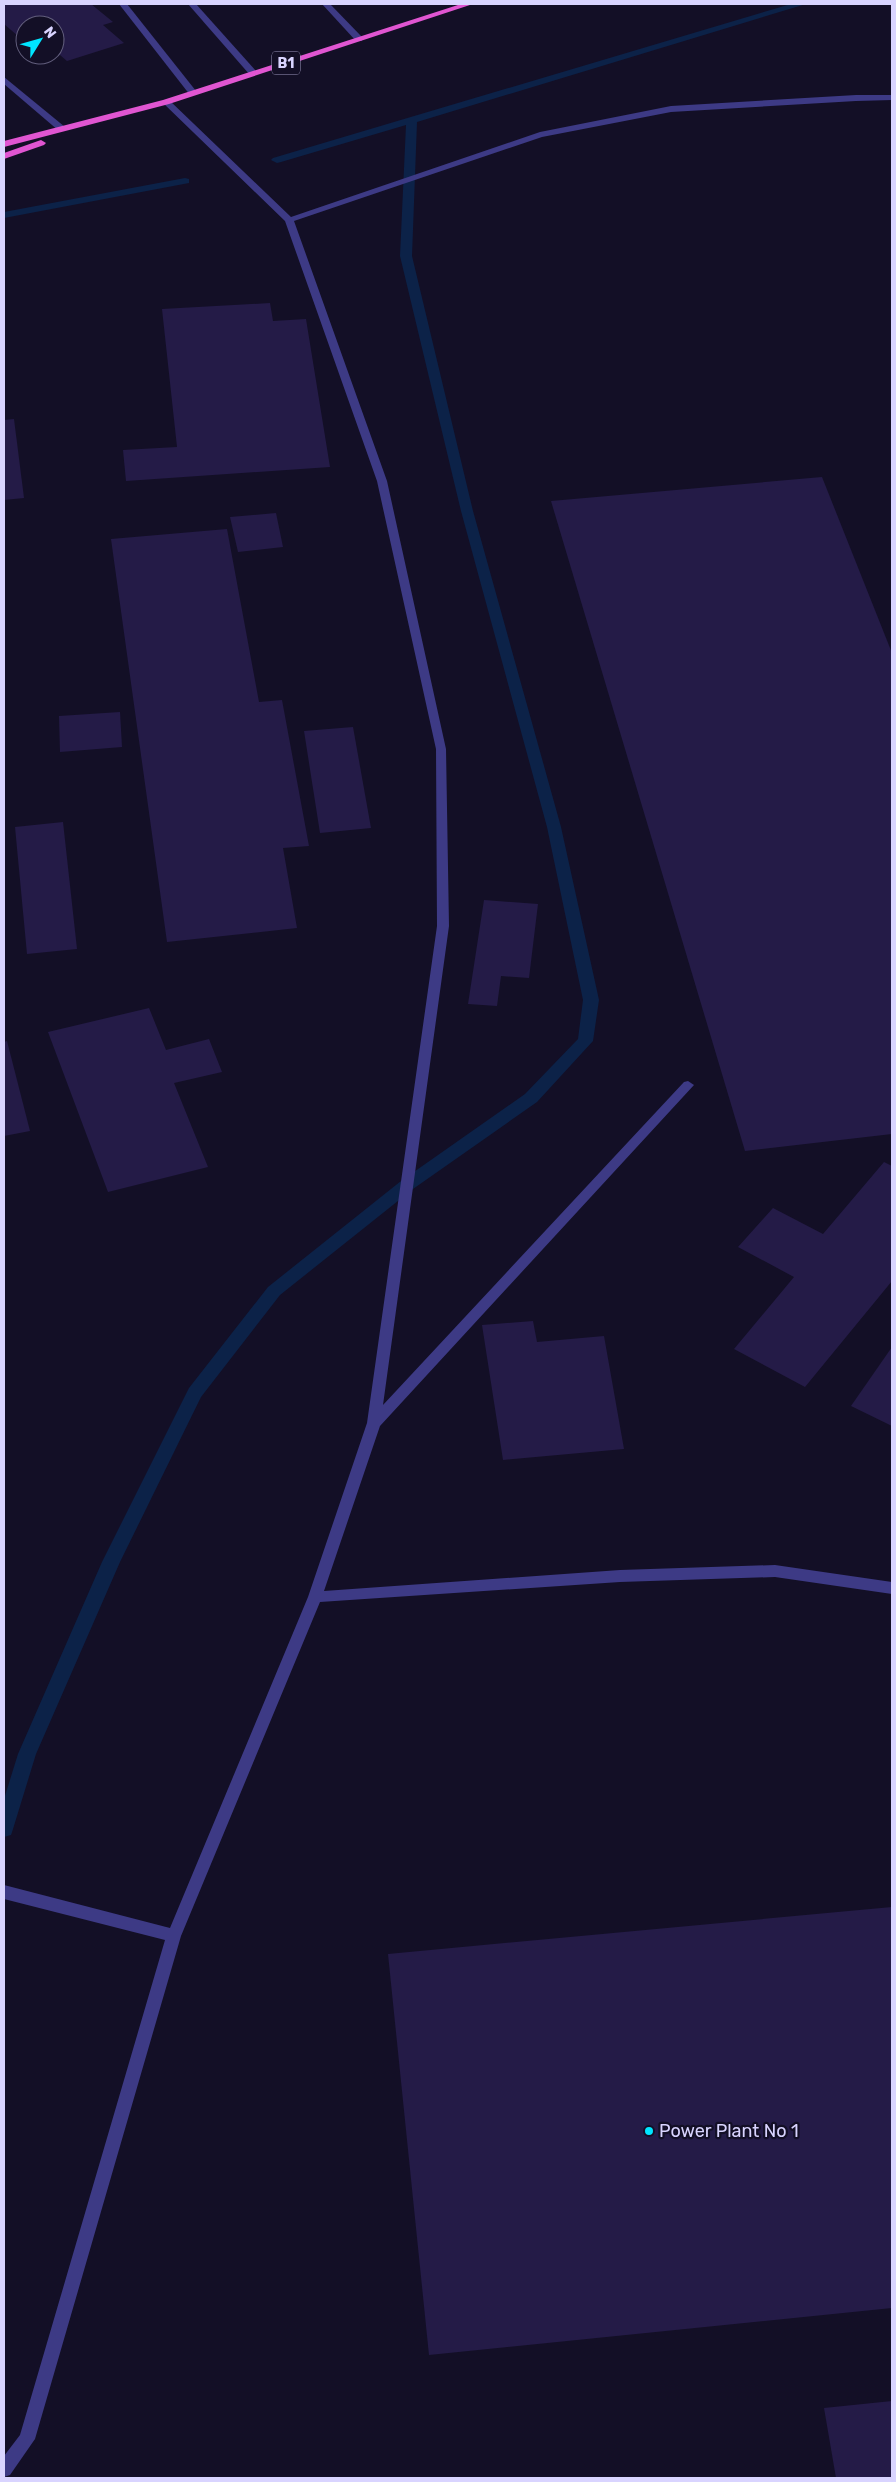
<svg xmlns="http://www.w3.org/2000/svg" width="896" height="2482" font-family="Rubik,sans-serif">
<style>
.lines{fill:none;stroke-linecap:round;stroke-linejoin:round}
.stream{fill:#0c2248;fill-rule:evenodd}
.building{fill:#241b47}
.service{fill:#3d3a85;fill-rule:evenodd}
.minor{fill:#3d3a85;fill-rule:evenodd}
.trunk{fill:#e055d1;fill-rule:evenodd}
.poi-dot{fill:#00e5ff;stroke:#130f26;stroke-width:2}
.labels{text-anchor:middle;stroke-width:4.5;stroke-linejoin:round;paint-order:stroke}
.shield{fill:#130f26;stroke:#9e99be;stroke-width:1}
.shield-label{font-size:14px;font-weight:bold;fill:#d9d4ff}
.near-poi-label{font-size:18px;fill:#d9d4ff;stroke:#130f26;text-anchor:start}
</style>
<rect width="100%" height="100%" fill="#130f26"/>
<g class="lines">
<g class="stream">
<path d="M 791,4 L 806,4 L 417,122 L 412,256 L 473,511 L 561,827 L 599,1000 L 593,1041 L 537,1102 L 413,1189 L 280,1295 L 201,1397 L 120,1562 L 36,1754 L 13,1829 L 11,1835 L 4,1837 L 4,1799 L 18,1754 L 102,1562 L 189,1388 L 268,1287 L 401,1181 L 525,1094 L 578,1039 L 583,1000 L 547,827 L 461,511 L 400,256 L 406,125 L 281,162 L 277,163 L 271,160 L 273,158 Z"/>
<path d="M 185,178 L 189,179 L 189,183 L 4,218 L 4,212 Z"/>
</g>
</g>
<g class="building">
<path d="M 4,4 L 91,4 L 113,22 L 103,25 L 124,43 L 67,61 L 60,55 L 50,59 L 46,55 L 55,55 L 55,25 L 25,25 L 25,42 L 4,24 Z"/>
<path d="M 270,303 L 273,321 L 306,319 L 330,467 L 126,481 L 123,450 L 177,447 L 162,309 Z"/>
<path d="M 14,419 L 24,498 L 4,500 L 4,420 Z"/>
<path d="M 822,477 L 892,653 L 892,1134 L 745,1151 L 551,501 Z"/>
<path d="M 276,513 L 283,547 L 238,552 L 230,517 Z"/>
<path d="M 227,529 L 259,702 L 282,700 L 309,846 L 283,848 L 297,928 L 167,942 L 111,539 Z"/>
<path d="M 120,712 L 122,747 L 60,752 L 59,716 Z"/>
<path d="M 353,727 L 371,828 L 320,833 L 304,731 Z"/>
<path d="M 63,822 L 77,949 L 27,954 L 15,827 Z"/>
<path d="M 484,900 L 538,904 L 529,978 L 501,976 L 497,1006 L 468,1004 Z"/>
<path d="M 149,1008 L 166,1050 L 209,1039 L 222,1072 L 174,1083 L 208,1167 L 108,1192 L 48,1032 Z"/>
<path d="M 7,1041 L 30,1131 L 4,1136 L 4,1042 Z"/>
<path d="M 884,1162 L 892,1166 L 892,1281 L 805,1387 L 734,1349 L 794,1277 L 738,1247 L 773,1208 L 823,1234 Z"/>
<path d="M 533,1321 L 537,1342 L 604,1336 L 624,1449 L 503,1460 L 482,1325 Z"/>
<path d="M 892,1347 L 892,1426 L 851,1406 Z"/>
<path d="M 892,1907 L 892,2308 L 429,2355 L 388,1954 Z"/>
<path d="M 892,2401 L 892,2478 L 836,2478 L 824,2408 Z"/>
</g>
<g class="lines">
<g class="service">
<path d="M 119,4 L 127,4 L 196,91 L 196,95 L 190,95 Z"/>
<path d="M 188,4 L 196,4 L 256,71 L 256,75 L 250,75 Z"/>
<path d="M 322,4 L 330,4 L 362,37 L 362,41 L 356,41 Z"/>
<path d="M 856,95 L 892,95 L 892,100 L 856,101 L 671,112 L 542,137 L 294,221 L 387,481 L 446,749 L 449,926 L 383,1405 L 684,1082 L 688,1081 L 694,1085 L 380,1426 L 324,1591 L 620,1570 L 775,1565 L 892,1582 L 892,1594 L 775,1577 L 620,1582 L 320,1602 L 181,1936 L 35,2439 L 10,2475 L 4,2477 L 4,2456 L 20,2435 L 165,1940 L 4,1899 L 4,1885 L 170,1928 L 308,1597 L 367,1423 L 437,926 L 436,749 L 377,481 L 285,221 L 162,102 L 169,100 L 291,217 L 540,132 L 671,106 Z"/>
</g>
<path class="minor" d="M 4,77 L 65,127 L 65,131 L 59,131 L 4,84 Z"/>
<g class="trunk">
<path d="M 461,4 L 473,4 L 169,104 L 4,147 L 4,141 L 163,100 Z"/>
<path d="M 41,140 L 46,143 L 44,145 L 4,159 L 4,153 Z"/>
</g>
</g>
<circle class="poi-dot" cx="649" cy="2131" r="5"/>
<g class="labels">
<rect class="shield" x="272" y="51.5" width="28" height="23" rx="4"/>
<g class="shield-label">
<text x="286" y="68">B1</text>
</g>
<g class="near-poi-label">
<text x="659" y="2137">Power Plant No 1</text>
</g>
</g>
<rect width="896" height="2482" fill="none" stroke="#d9d4ff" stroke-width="10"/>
<g transform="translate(40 40) rotate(53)"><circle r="24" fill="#130f26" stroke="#625e7d"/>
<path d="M0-4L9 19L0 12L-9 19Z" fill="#00e5ff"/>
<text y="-8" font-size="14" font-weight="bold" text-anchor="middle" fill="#d9d4ff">N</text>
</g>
</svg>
